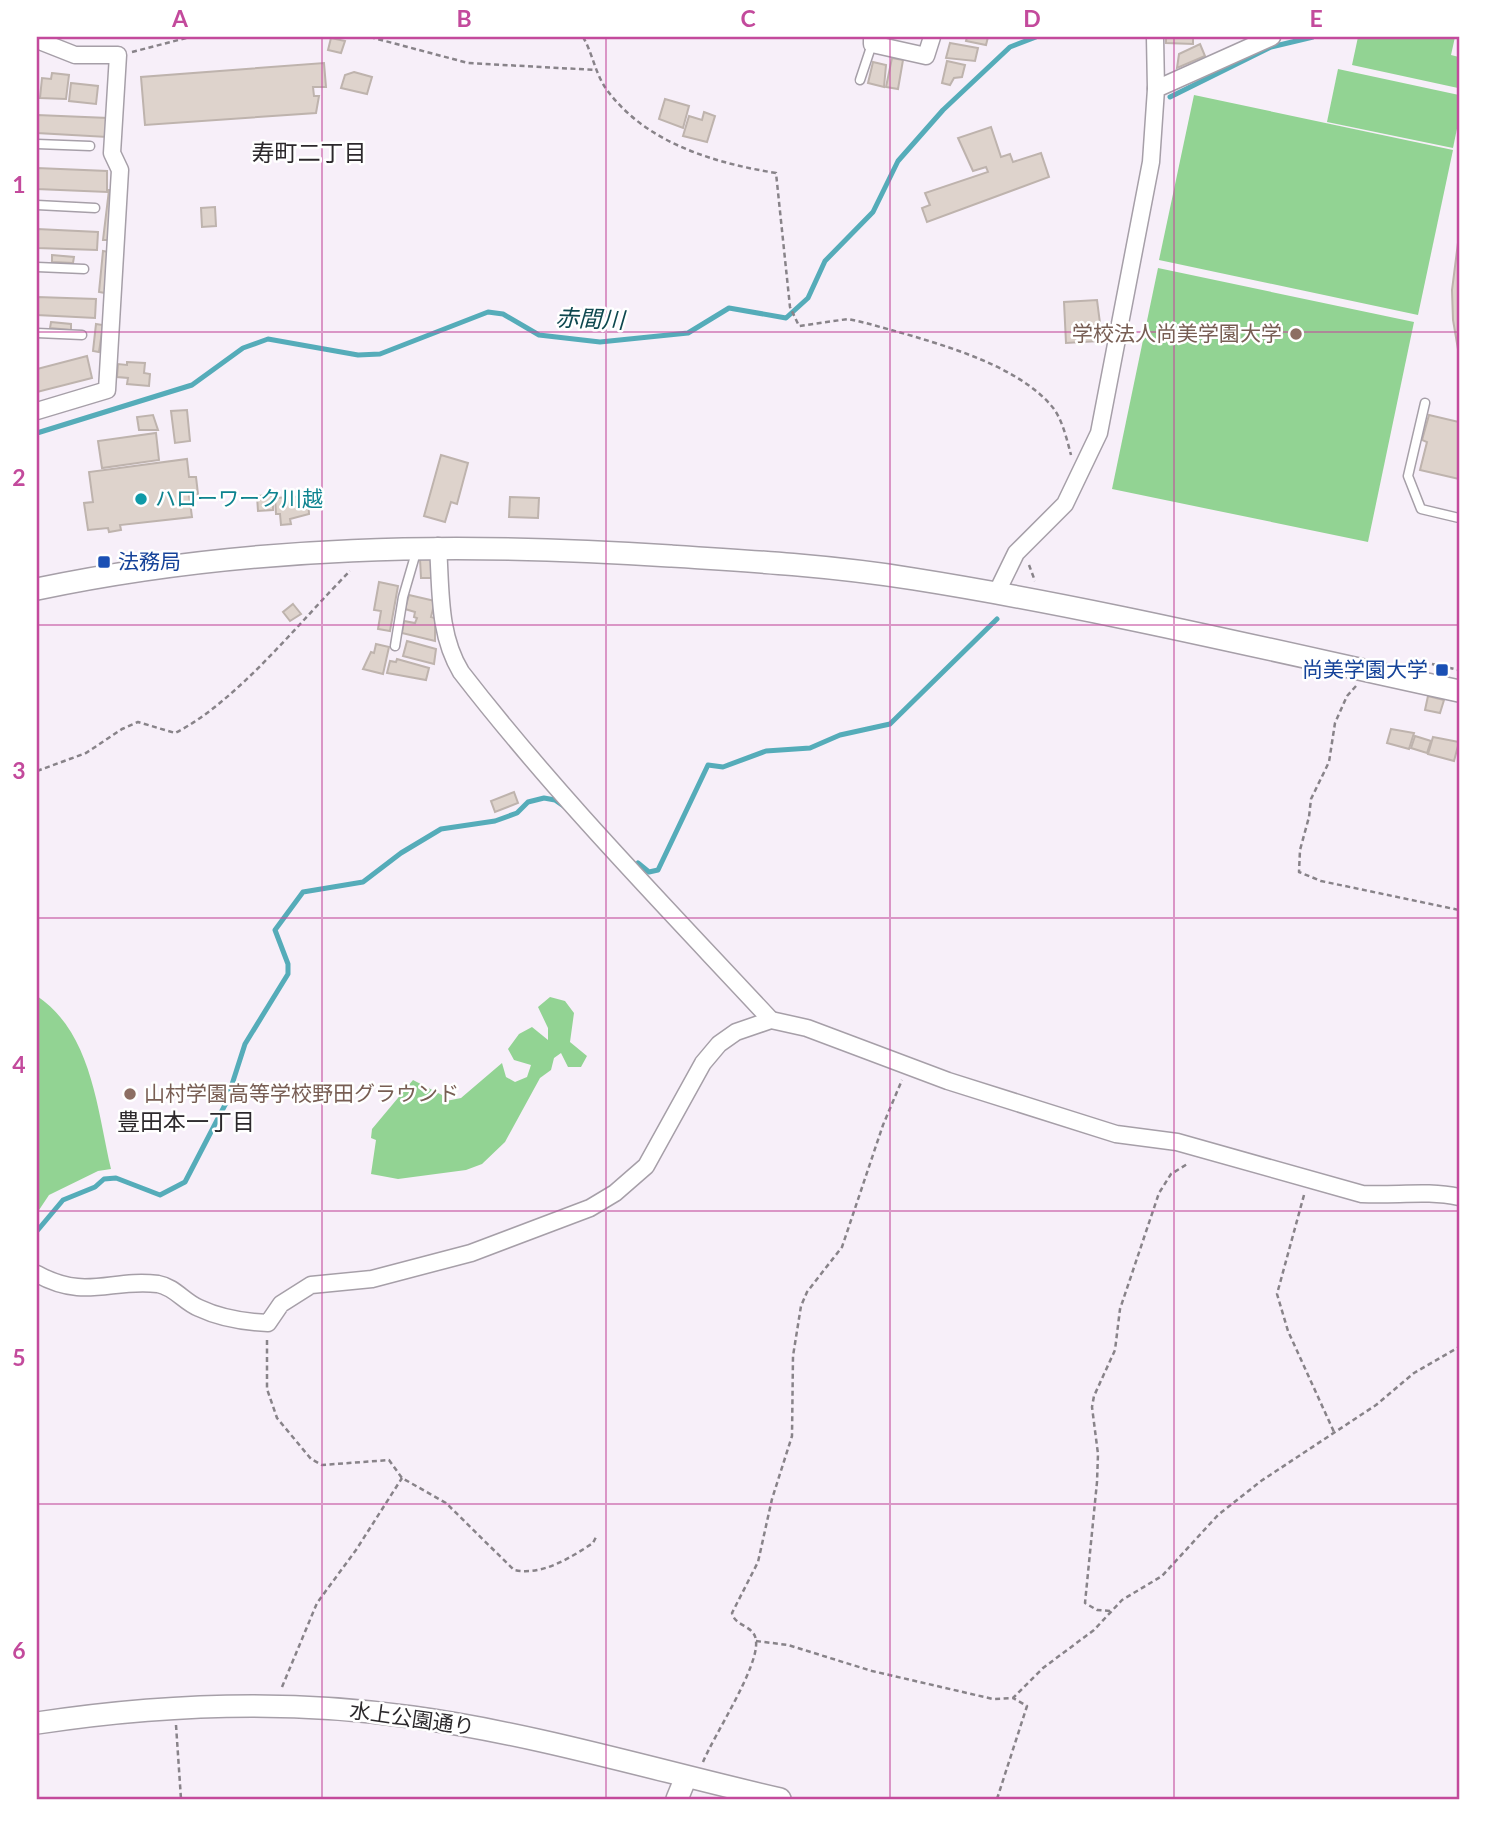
<svg xmlns="http://www.w3.org/2000/svg" width="1496" height="1836" font-family="Lato,'Noto Sans JP',sans-serif">
<style>
.green{fill:#92d393}
.lines{fill:none;stroke-linecap:round;stroke-linejoin:round}
.stream{stroke:#55acb9;stroke-width:5}
.building{fill:#ded3cc;stroke:#beb3ad;stroke-width:2}
.service-casing{stroke:#a69fa8;stroke-width:11}
.minor-casing{stroke:#a69fa8;stroke-width:19}
.tertiary-casing{stroke:#a69fa8;stroke-width:24}
.path{stroke:#888389;stroke-width:2.5;stroke-dasharray:5 3.5;stroke-linecap:butt}
.service{stroke:#fff;stroke-width:8}
.minor{stroke:#fff;stroke-width:16}
.tertiary{stroke:#fff;stroke-width:21}
.grid{fill:none;stroke:#c34a9c;stroke-width:2;stroke-opacity:0.55}
.education-dot{fill:#8d6e63;stroke:#fff;stroke-width:2.5}
.culture-dot{fill:#0f9aa8;stroke:#fff;stroke-width:2.5}
.transit-dot{fill:#1a4fb4;stroke:#fff;stroke-width:2.5}
.labels{text-anchor:middle;stroke-width:5;stroke-linejoin:round;paint-order:stroke}
.education-label{font-size:21px;fill:#785e54;stroke:#fff;text-anchor:end}
.culture-label{font-size:21px;fill:#0d838f;stroke:#fff;text-anchor:start}
.transit-label{font-size:21px;fill:#164399;stroke:#fff;text-anchor:start}
.street-label{font-size:21px;fill:#2c292c;stroke:#fff}
.neighbourhood-label{font-size:23px;fill:#2c292c;stroke:#fff}
.water-label{font-size:23px;font-style:italic;fill:#0e484f;stroke:#fff}
.neatline{fill:none;stroke:#c34a9c;stroke-width:2.5}
.grid-label{font-size:23px;text-anchor:middle;font-weight:bold;fill:#c34a9c}
</style>
<rect width="100%" height="100%" fill="#f7eff9"/>
<g class="green">
<path d="M 1358,37 L 1455,37 L 1451,55 L 1459,57 L 1458,88 L 1352,65 Z"/>
<path d="M 1338,69 L 1459,95 L 1459,119 L 1453,148 L 1327,122 Z"/>
<path d="M 1194,95 L 1453,150 L 1418,315 L 1159,260 Z"/>
<path d="M 1158,268 L 1414,322 L 1368,542 L 1112,489 Z"/>
<path d="M 37,996 C 92,1033 97,1109 111,1169 L 98,1171 L 49,1195 L 37,1213 Z"/>
<path d="M 550,997 L 565,1001 L 574,1013 L 570,1042 L 587,1056 L 581,1067 L 568,1067 L 561,1053 L 554,1058 L 551,1070 L 540,1078 L 505,1142 L 482,1164 L 466,1170 L 398,1179 L 371,1174 L 376,1140 L 371,1138 L 372,1129 L 413,1080 L 442,1095 L 446,1101 L 461,1098 L 502,1063 L 506,1077 L 515,1082 L 527,1077 L 531,1065 L 514,1060 L 508,1049 L 519,1034 L 532,1027 L 548,1040 L 548,1028 L 538,1007 Z"/>
</g>
<g class="lines">
<g class="stream">
<path d="M 1170,97 L 1271,47 L 1313,37"/>
<path d="M 37,433 L 192,385 L 243,348 L 268,339 L 358,355 L 380,354 L 488,312 L 503,314 L 539,335 L 600,342 L 688,333 L 729,308 L 786,318 L 808,298 L 825,261 L 873,212 L 898,161 L 943,110 L 1010,47 L 1036,37"/>
<path d="M 638,863 L 649,872 L 658,870 L 708,765 L 723,767 L 766,751 L 810,748 L 840,735 L 890,724 L 997,619"/>
<path d="M 37,1231 L 63,1200 L 95,1187 L 104,1179 L 116,1178 L 160,1195 L 185,1182 L 226,1103 L 245,1044 L 288,974 L 288,964 L 275,930 L 303,892 L 363,882 L 401,853 L 441,829 L 495,821 L 517,813 L 528,802 L 544,798 L 555,800 L 565,807"/>
</g>
</g>
<g class="building">
<path d="M 967,37 L 988,37 L 986,45 L 966,41 Z"/>
<path d="M 1166,37 L 1193,37 L 1193,44 L 1166,43 Z"/>
<path d="M 331,38 L 345,41 L 341,53 L 328,50 Z"/>
<path d="M 950,43 L 978,48 L 975,61 L 946,58 Z"/>
<path d="M 1200,44 L 1205,56 L 1177,68 L 1179,54 Z"/>
<path d="M 892,58 L 903,60 L 898,89 L 886,87 Z"/>
<path d="M 947,61 L 965,65 L 962,77 L 954,78 L 950,85 L 942,83 Z"/>
<path d="M 873,62 L 886,65 L 884,87 L 868,83 Z"/>
<path d="M 324,63 L 326,87 L 313,87 L 314,96 L 319,96 L 316,113 L 145,125 L 141,77 Z"/>
<path d="M 354,72 L 372,77 L 367,94 L 341,88 L 345,75 Z"/>
<path d="M 52,73 L 69,75 L 66,99 L 40,98 L 42,78 L 51,79 Z"/>
<path d="M 71,83 L 98,86 L 96,104 L 69,101 Z"/>
<path d="M 665,99 L 689,106 L 683,128 L 659,119 Z"/>
<path d="M 704,112 L 715,116 L 707,142 L 683,136 L 689,116 L 702,120 Z"/>
<path d="M 37,115 L 108,118 L 107,137 L 37,133 Z"/>
<path d="M 991,127 L 1001,157 L 1010,154 L 1013,162 L 1041,153 L 1049,177 L 927,222 L 922,208 L 930,205 L 925,193 L 988,172 L 986,167 L 973,171 L 958,138 Z"/>
<path d="M 37,168 L 107,171 L 107,192 L 37,189 Z"/>
<path d="M 109,190 L 115,190 L 108,240 L 103,240 Z"/>
<path d="M 215,207 L 216,226 L 202,227 L 201,208 Z"/>
<path d="M 37,229 L 98,232 L 97,250 L 37,248 Z"/>
<path d="M 1459,235 L 1459,355 L 1453,320 L 1452,290 Z"/>
<path d="M 103,251 L 109,252 L 105,293 L 99,292 Z"/>
<path d="M 52,255 L 74,257 L 73,263 L 52,262 Z"/>
<path d="M 37,297 L 96,299 L 95,318 L 37,315 Z"/>
<path d="M 1097,300 L 1101,331 L 1098,331 L 1099,341 L 1066,343 L 1064,302 Z"/>
<path d="M 51,322 L 71,324 L 71,330 L 50,328 Z"/>
<path d="M 96,324 L 103,325 L 99,352 L 93,351 Z"/>
<path d="M 87,356 L 92,378 L 37,392 L 37,369 Z"/>
<path d="M 127,362 L 145,363 L 144,373 L 150,374 L 149,386 L 127,384 L 128,378 L 117,377 L 118,364 L 127,365 Z"/>
<path d="M 187,410 L 190,441 L 175,443 L 171,411 Z"/>
<path d="M 153,415 L 158,430 L 139,430 L 137,417 Z"/>
<path d="M 1429,415 L 1459,422 L 1459,479 L 1420,470 L 1427,442 L 1422,440 Z"/>
<path d="M 156,433 L 159,460 L 102,468 L 98,441 Z"/>
<path d="M 441,455 L 468,463 L 457,504 L 451,502 L 445,522 L 424,516 Z"/>
<path d="M 187,459 L 189,477 L 196,477 L 198,494 L 189,495 L 192,517 L 120,525 L 121,530 L 109,532 L 108,528 L 88,530 L 84,503 L 93,502 L 89,472 Z"/>
<path d="M 273,495 L 273,510 L 258,511 L 257,496 Z"/>
<path d="M 308,496 L 309,514 L 290,519 L 291,524 L 281,525 L 280,514 L 276,514 L 275,498 Z"/>
<path d="M 510,497 L 539,498 L 538,518 L 509,517 Z"/>
<path d="M 432,558 L 433,578 L 421,578 L 420,559 Z"/>
<path d="M 379,582 L 398,586 L 390,631 L 378,629 L 381,611 L 374,610 Z"/>
<path d="M 409,595 L 435,601 L 431,617 L 435,618 L 435,641 L 402,633 L 404,621 L 415,623 L 417,618 L 414,617 L 415,612 L 405,609 Z"/>
<path d="M 293,604 L 301,614 L 290,621 L 283,612 Z"/>
<path d="M 407,641 L 436,649 L 434,664 L 403,656 Z"/>
<path d="M 376,644 L 389,647 L 383,674 L 363,669 L 371,652 L 374,653 Z"/>
<path d="M 397,659 L 429,668 L 426,680 L 387,673 L 390,661 L 396,662 Z"/>
<path d="M 1428,696 L 1444,700 L 1440,713 L 1425,710 Z"/>
<path d="M 1391,729 L 1414,733 L 1409,749 L 1387,743 Z"/>
<path d="M 1415,736 L 1431,741 L 1427,753 L 1411,748 Z"/>
<path d="M 1433,737 L 1459,742 L 1454,761 L 1428,754 Z"/>
<path d="M 514,792 L 518,803 L 495,812 L 491,801 Z"/>
</g>
<g class="lines">
<defs>
<g id="service">
<path d="M 860,80 L 872,44"/>
<path d="M 37,144 L 90,146"/>
<path d="M 37,205 L 95,208"/>
<path d="M 37,267 L 84,269"/>
<path d="M 37,333 L 82,335"/>
<path d="M 1425,403 L 1408,476 L 1421,509 L 1459,518"/>
<path d="M 395,646 L 403,597 L 417,549"/>
</g>
<g id="minor">
<path d="M 872,37 L 872,44 L 926,56 L 932,37"/>
<path d="M 1155,37 L 1156,89"/>
<path d="M 37,40 L 75,55 L 118,55 L 112,153 L 120,170 L 107,390 L 37,411"/>
<path d="M 438,546 C 441,590 438,634 461,672 C 556,795 665,906 771,1020"/>
<path d="M 996,594 L 1016,553 L 1065,504 L 1099,433 L 1151,162 L 1156,89 L 1272,37"/>
<path d="M 37,1274 C 86,1301 111,1278 158,1284 C 175,1287 184,1302 199,1308 C 220,1318 245,1322 268,1323 L 281,1304 L 311,1285 L 372,1279 L 471,1253 L 590,1208 L 615,1193 L 646,1166 L 703,1063 L 719,1044 L 736,1032 L 771,1020 L 807,1028 L 948,1081 L 1116,1134 L 1177,1142 L 1362,1194 C 1395,1196 1427,1190 1459,1197"/>
</g>
<g id="tertiary">
<path d="M 37,589 C 247,545 456,542 670,556 C 751,561 833,566 914,579 C 1097,608 1278,652 1459,691"/>
<path d="M 37,1723 C 162,1704 287,1699 412,1717 C 536,1734 658,1771 780,1799"/>
<path d="M 677,1799 L 686,1777"/>
</g>
</defs>
<use href="#service" class="service-casing"/>
<use href="#minor" class="minor-casing"/>
<use href="#tertiary" class="tertiary-casing"/>
<g class="path">
<path d="M 370,37 L 468,63 L 596,70"/>
<path d="M 583,37 C 593,54 595,74 607,90 C 646,143 714,163 776,173 L 790,307 L 799,326 L 848,319 L 866,323 C 922,339 1017,361 1054,409 C 1063,422 1067,440 1071,455"/>
<path d="M 132,52 L 190,37"/>
<path d="M 1029,565 L 1035,581"/>
<path d="M 1432,664 L 1459,670"/>
<path d="M 1356,686 L 1347,696 L 1335,723 L 1329,762 L 1311,799 L 1309,817 L 1300,850 L 1299,872 L 1321,881 L 1459,910"/>
<path d="M 37,771 L 86,753 L 122,729 L 138,722 L 175,733 C 237,702 300,621 350,571"/>
<path d="M 1304,1195 L 1277,1294 L 1288,1331 L 1334,1432"/>
<path d="M 267,1340 L 267,1389 L 277,1418 L 311,1459 L 322,1465 L 389,1460 L 402,1478 L 446,1503 L 514,1570 C 542,1576 570,1558 593,1543 L 597,1535"/>
<path d="M 1110,1611 L 1097,1610 L 1085,1603 L 1097,1482 L 1098,1454 L 1092,1407 L 1094,1396 L 1115,1350 L 1120,1309 L 1159,1193 L 1171,1174 L 1189,1163"/>
<path d="M 756,1641 L 788,1645 L 872,1671 L 993,1699 L 1013,1698 L 1043,1668 L 1094,1630 L 1122,1600 L 1162,1576 L 1218,1515 L 1261,1481 L 1376,1405 L 1414,1373 L 1459,1347"/>
<path d="M 282,1687 L 317,1603 L 356,1550 L 402,1478"/>
<path d="M 176,1725 L 181,1799"/>
<path d="M 703,1762 C 714,1735 759,1667 756,1641 C 755,1625 735,1627 732,1613 L 758,1562 L 772,1499 L 792,1436 L 793,1356 L 801,1306 L 807,1292 L 842,1247 L 883,1125 L 902,1080"/>
<path d="M 997,1799 L 1027,1706 L 1013,1698"/>
</g>
<use href="#service" class="service"/>
<use href="#minor" class="minor"/>
<use href="#tertiary" class="tertiary"/>
</g>
<path class="grid" d="M 322,37 L 322,1799M 606,37 L 606,1799M 890,37 L 890,1799M 1174,37 L 1174,1799M 37,332 L 1459,332M 37,625 L 1459,625M 37,918 L 1459,918M 37,1211 L 1459,1211M 37,1504 L 1459,1504"/>
<g class="education-dot">
<circle cx="1296" cy="334" r="7"/>
<circle cx="130" cy="1094" r="7"/>
</g>
<circle class="culture-dot" cx="141" cy="499" r="7"/>
<g class="transit-dot">
<rect x="97" y="555" width="14" height="14" rx="3.5"/>
<rect x="1435" y="663" width="14" height="14" rx="3.5"/>
</g>
<g class="labels">
<g class="education-label">
<text x="1282" y="341">学校法人尚美学園大学</text>
<text x="144" y="1101" text-anchor="start">山村学園高等学校野田グラウンド</text>
</g>
<g class="culture-label">
<text x="155" y="506">ハローワーク川越</text>
</g>
<g class="transit-label">
<text x="118" y="569">法務局</text>
<text x="1428" y="677" text-anchor="end">尚美学園大学</text>
</g>
<g class="street-label">
<text transform="translate(412 1719) rotate(8)" y="7">水上公園通り</text>
</g>
<g class="neighbourhood-label">
<text x="309" y="161">寿町二丁目</text>
<text x="186" y="1130">豊田本一丁目</text>
</g>
<g class="water-label">
<text transform="translate(590 319) rotate(2)" y="8">赤間川</text>
</g>
</g>
<rect width="1496" height="1836" fill="none" stroke="#ffffff" stroke-width="77"/>
<rect x="38" y="38" width="1420" height="1760" class="neatline"/>
<g class="grid-label">
<text x="180" y="27">A</text>
<text x="464" y="27">B</text>
<text x="748" y="27">C</text>
<text x="1032" y="27">D</text>
<text x="1316" y="27">E</text>
<text x="19" y="193">1</text>
<text x="19" y="486">2</text>
<text x="19" y="779">3</text>
<text x="19" y="1073">4</text>
<text x="19" y="1366">5</text>
<text x="19" y="1659">6</text>
</g>
</svg>
